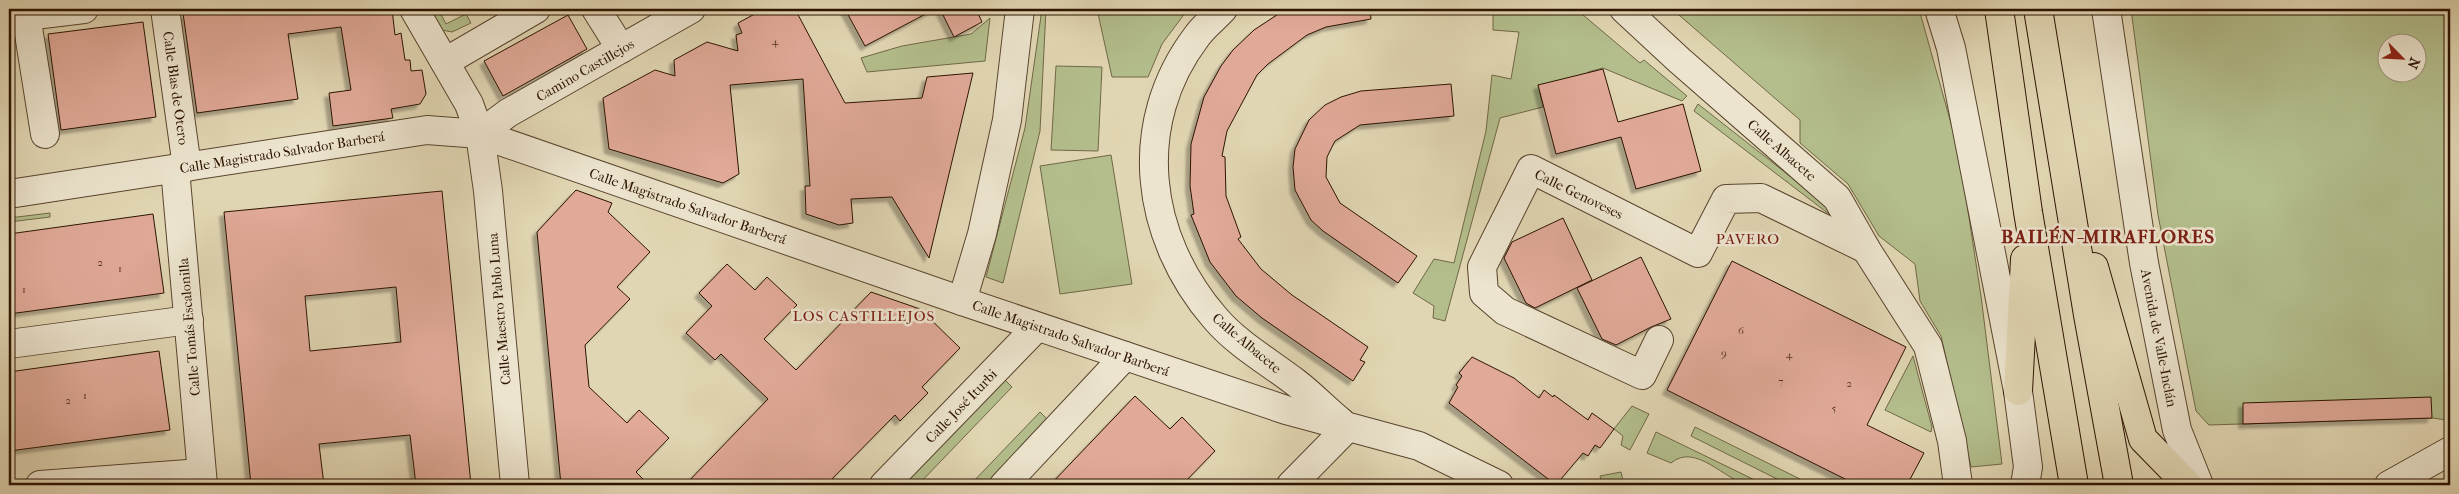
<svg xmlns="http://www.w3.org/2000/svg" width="2459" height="494" font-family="'IM FELL French Canon',serif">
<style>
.green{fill:#b3be8c;stroke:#706846;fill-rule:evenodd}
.building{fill:#e0a998;stroke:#2c1300;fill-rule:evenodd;filter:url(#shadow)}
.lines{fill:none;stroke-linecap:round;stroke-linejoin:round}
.minor-casing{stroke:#59442d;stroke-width:30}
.major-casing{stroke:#2c1300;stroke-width:30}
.minor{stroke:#ece4ce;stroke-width:28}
.major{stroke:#e1d6b3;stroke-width:28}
.labels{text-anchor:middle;stroke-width:5;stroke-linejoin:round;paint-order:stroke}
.number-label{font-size:11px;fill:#593826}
.street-label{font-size:14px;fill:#2c1300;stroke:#ece4ce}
.neighbourhood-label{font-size:15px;letter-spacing:1px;fill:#7a1f14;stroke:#ece4ce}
.district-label{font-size:19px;font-weight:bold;letter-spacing:1px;fill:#7a1f14;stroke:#ece4ce}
</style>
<defs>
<filter id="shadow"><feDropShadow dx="-4.5" dy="4.5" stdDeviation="1" flood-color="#0004"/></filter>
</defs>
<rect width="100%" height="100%" fill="#e1d6b3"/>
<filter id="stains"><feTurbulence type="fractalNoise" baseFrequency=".004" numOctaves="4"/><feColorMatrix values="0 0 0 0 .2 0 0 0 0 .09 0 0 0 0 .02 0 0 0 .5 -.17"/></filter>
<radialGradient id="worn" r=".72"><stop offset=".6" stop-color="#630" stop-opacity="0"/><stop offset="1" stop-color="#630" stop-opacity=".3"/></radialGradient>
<g class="green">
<path d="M 427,9 L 438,9 L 446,24 L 466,14 L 471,23 L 452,32 L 442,30 Z"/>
<path d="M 1042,9 L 1046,9 L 1040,131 L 1003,283 L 986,277 L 1025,128 Z"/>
<path d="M 1097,9 L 1188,9 L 1162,44 L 1148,77 L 1112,77 Z"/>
<path d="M 1493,9 L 1576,9 L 1640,63 L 1644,60 L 1687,96 L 1682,101 L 1603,68 L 1588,72 L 1588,76 L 1538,85 L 1543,107 L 1500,118 L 1445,321 L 1433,318 L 1434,306 L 1413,293 L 1434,259 L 1454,263 L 1486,131 L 1492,75 L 1511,79 L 1519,32 L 1493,30 Z"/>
<path d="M 1672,9 L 1919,9 L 1959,152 L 1981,296 L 2002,464 L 1971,467 L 1941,336 L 1920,301 L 1915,264 L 1879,236 L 1848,184 L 1800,143 L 1800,120 Z"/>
<path d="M 2131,9 L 2450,9 L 2450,418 L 2447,420 L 2432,418 L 2209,425 L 2196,411 L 2158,215 ZM 2386,42 L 2416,42 L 2416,72 L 2386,72 Z"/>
<path d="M 990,18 L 985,61 L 867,72 L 861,58 L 902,46 L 971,34 Z"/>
<path d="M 1056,66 L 1102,67 L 1098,151 L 1051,150 Z"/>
<path d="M 1698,104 L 1833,210 L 1829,214 L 1694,111 Z"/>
<path d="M 1111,155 L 1132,284 L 1060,294 L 1040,166 Z"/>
<path d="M 50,213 L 50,217 L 9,222 L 9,218 Z"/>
<path d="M 1913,356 L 1932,427 L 1931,432 L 1885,410 Z"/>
<path d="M 1002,377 L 1012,387 L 918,485 L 899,485 Z"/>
<path d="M 1632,406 L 1649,414 L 1630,450 L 1621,445 L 1623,436 L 1614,429 Z"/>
<path d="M 1040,412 L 1050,422 L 989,485 L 970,485 Z"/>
<path d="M 1695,427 L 1812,485 L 1789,485 L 1691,436 Z"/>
<path d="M 1656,432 L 1765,485 C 1760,485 1754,486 1749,485 C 1725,481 1696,442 1671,463 L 1647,453 Z"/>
<path d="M 1621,472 L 1624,485 L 1602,485 L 1600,476 Z"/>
</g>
<g class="building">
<path d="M 216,9 L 392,9 L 395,35 L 401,33 L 405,60 L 410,60 L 411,71 L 422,70 L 426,94 L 420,104 L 391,109 L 393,118 L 333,126 L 329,93 L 351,90 L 341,27 L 288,34 L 298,99 L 197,113 L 183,13 Z"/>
<path d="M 764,9 L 795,9 L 845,103 L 922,98 L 927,77 L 973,73 L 929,258 L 892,197 L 851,199 L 853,223 L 839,225 L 806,214 L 805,186 L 810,186 L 803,79 L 730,85 L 739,174 L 723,183 L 609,149 L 603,98 L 655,70 L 675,76 L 674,60 L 707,42 L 738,51 L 736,35 L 742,33 L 738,23 Z"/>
<path d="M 845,9 L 935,9 L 865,46 Z"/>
<path d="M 940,9 L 976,9 L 982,22 L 954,37 Z"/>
<path d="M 1286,9 L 1370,9 L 1371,19 L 1326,27 L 1307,35 L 1268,64 L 1257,75 L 1227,131 L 1222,156 L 1225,157 L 1226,196 L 1241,237 L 1238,239 L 1261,269 L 1292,295 L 1368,347 L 1360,360 L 1365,362 L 1353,381 L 1262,318 L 1236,296 L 1210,262 L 1191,215 L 1194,214 L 1190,186 L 1191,144 L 1204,97 L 1221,66 L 1233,50 L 1254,30 Z"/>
<path d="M 568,15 L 587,49 L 503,96 L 484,61 Z"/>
<path d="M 143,22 L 156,117 L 61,130 L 48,34 Z"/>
<path d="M 1603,69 L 1618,122 L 1683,104 L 1701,171 L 1636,189 L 1621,137 L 1556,154 L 1538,85 Z"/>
<path d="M 1451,84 L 1454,116 L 1360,125 L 1335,141 L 1327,157 L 1326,177 L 1340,203 L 1417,256 L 1398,283 L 1323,231 L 1311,220 L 1295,190 L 1293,167 L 1295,149 L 1309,120 L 1325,105 L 1341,97 L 1361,91 Z"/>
<path d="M 576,190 L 612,203 L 608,212 L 650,252 L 617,287 L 630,299 L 585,345 L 589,387 L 627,423 L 639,410 L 669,438 L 636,472 L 649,485 L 561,485 L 537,232 Z"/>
<path d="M 442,191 L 471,485 L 416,485 L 410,435 L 319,444 L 324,485 L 251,485 L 224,212 ZM 396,287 L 401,342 L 310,351 L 305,296 Z"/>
<path d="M 153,214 L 164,293 L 9,314 L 9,234 Z"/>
<path d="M 1563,218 L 1592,280 L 1535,308 L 1526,303 L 1504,258 L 1512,242 Z"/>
<path d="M 1641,257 L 1671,319 L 1651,327 L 1616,345 L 1602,339 L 1577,288 Z"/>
<path d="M 1732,261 L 1906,347 L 1867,425 L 1924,453 L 1907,485 L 1857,485 L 1667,390 Z"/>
<path d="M 727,264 L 755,290 L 767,277 L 797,305 L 764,339 L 796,370 L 871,292 L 920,309 L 960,348 L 922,387 L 928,393 L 900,421 L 895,415 L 826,485 L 685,485 L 768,399 L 721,354 L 715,360 L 686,333 L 712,306 L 699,293 Z"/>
<path d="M 159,351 L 170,430 L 9,451 L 9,372 Z"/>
<path d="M 1472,357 L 1514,378 L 1539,398 L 1544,390 L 1553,397 L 1554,395 L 1588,420 L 1592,413 L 1614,429 L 1600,448 L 1595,445 L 1588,456 L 1583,453 L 1556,485 L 1449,403 L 1458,387 L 1456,385 L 1462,376 L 1459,373 Z"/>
<path d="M 1135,396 L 1170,429 L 1182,417 L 1215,451 L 1182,485 L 1050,485 Z"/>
<path d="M 2431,397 L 2432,418 L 2243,424 L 2243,403 Z"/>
</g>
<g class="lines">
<defs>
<g id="minor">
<path d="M 25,9 L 45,134"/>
<path d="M 165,9 L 187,167"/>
<path d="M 414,9 L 469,104 L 480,134 L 488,191 L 515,485"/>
<path d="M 596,9 L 621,49"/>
<path d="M 1223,9 C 1215,18 1204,26 1197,36 C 1130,124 1145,237 1215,318 C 1237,344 1269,362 1295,382 C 1311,394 1325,409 1341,422"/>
<path d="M 1624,9 L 1679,60 L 1837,198 L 1866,249 L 1928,346 L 1952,441 L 1958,485"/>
<path d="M 1939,9 L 1951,48 L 2018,391 L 2028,467 L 2025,485"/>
<path d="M 2106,9 L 2144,263 L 2177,430 L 2199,485"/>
<path d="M 26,16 L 84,9"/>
<path d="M 445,62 L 536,9"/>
<path d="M 480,134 L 508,113 L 691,9"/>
<path d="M 175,169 L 203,485"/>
<path d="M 9,194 L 427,130 L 480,134 L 962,301 L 1286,410 L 1419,446 L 1499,485"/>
<path d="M 962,301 L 982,234 L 1007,120 L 1020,9"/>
<path d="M 1659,340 L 1642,375 L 1505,311 L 1484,293 L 1482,267 L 1531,169 L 1698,253 L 1726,199 L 1761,198 L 1866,249"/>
<path d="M 9,344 L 189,320"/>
<path d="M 40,485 L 201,473"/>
<path d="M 884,485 L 1037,327"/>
<path d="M 1004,485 L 1125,356"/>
<path d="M 1291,485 L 1347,428"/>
<path d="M 2389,485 L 2450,451"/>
</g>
<g id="major">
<path d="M 1999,9 L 2028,212 L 2074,485"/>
<path d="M 2038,9 L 2088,315 L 2119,485"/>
<path d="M 2094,267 L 2143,439 L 2188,485"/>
<path d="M 2018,391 L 2025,259"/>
</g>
</defs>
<use href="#minor" class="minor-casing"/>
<use href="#major" class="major-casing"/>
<use href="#minor" class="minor"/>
<use href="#major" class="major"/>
</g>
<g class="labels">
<g class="number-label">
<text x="775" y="45">4</text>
<text x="100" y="266">2</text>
<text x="120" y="272">1</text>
<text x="24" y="293">1</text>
<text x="1741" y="334">6</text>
<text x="1724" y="357">9</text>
<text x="1789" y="358">4</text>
<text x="1781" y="385">7</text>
<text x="1849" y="387">2</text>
<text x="85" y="399">1</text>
<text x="68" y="404">2</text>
<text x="1834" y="412">5</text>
</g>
<g class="street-label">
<text transform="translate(585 70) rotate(-30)" y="5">Camino Castillejos</text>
<text transform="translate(176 88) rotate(82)" y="5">Calle Blas de Otero</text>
<text transform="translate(1782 150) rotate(41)" y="5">Calle Albacete</text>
<text transform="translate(282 152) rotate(-9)" y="5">Calle Magistrado Salvador Barberá</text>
<text transform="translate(1579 194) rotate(26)" y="5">Calle Genoveses</text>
<text transform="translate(688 206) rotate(19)" y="5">Calle Magistrado Salvador Barberá</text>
<text transform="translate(499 309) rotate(-95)" y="5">Calle Maestro Pablo Luna</text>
<text transform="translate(189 327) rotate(-95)" y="5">Calle Tomás Escalonilla</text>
<text transform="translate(1071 338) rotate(19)" y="5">Calle Magistrado Salvador Barberá</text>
<text transform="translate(2159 338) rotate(79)" y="5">Avenida de Valle-Inclán</text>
<text transform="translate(1247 343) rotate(40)" y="5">Calle Albacete</text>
<text transform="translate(961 406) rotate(-46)" y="5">Calle José Iturbi</text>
</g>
<g class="neighbourhood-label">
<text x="1748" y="244">PAVERO</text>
<text x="864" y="321">LOS CASTILLEJOS</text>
</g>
<g class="district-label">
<text x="2108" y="243">BAILÉN-MIRAFLORES</text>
</g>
</g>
<rect width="2459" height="494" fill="none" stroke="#e1d6b3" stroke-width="30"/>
<rect x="10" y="10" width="2439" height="474" fill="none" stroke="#2c1300" stroke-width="2.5"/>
<rect x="15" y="15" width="2429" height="464" fill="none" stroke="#2c1300"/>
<g transform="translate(2402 58) rotate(114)"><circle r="24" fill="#ece4ce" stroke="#9f907c"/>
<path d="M0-4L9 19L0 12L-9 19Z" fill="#8f2418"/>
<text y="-8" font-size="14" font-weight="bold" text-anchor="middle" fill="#2c1300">N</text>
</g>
<rect width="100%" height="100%" filter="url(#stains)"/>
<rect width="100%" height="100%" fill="url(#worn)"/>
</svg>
